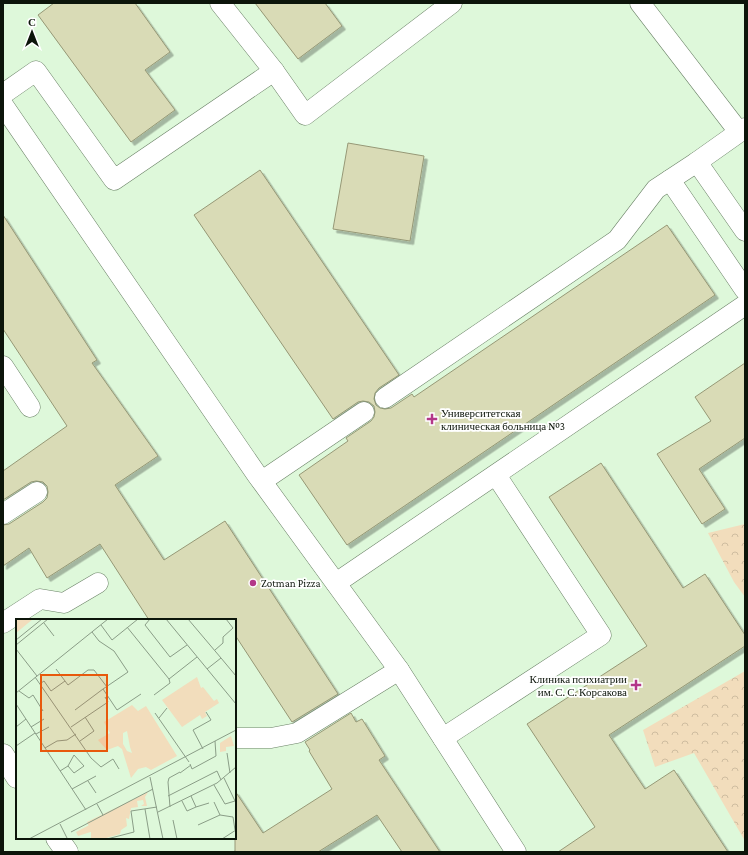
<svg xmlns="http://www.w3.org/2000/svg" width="748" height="855" font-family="'Crimson Pro',serif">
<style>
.forest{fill:url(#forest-crowns)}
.building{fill:#d9dbb6;stroke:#969876;filter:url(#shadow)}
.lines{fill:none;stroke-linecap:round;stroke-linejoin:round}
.service-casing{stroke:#6b8267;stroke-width:21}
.minor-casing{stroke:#6b8267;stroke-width:23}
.service{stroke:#fff;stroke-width:20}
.minor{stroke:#fff;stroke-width:22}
.poi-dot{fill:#b33788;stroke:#fff;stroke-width:1.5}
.labels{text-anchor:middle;stroke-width:3.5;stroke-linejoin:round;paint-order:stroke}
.poi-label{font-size:11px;fill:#0c150a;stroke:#fff;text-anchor:start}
.inset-road{fill:none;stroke:#8a9d87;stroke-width:1}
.view{fill:#e8590c;fill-opacity:0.15;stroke:#e8590c;stroke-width:2}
.inset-edge{fill:none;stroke:#0c150a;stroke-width:2}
</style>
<defs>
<pattern id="forest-crowns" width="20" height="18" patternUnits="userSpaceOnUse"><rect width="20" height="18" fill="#f2ddbc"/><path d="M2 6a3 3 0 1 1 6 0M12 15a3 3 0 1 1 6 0" fill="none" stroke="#cebda0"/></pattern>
<filter id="shadow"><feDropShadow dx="3.5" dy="3.5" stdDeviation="0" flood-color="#0004"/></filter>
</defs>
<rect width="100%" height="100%" fill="#def8da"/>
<g class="forest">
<path d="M 745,524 L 745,597 L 734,582 L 708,533 Z"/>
<path d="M 745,671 L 745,841 L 694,753 L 655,767 L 643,730 Z"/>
</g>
<g class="building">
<path d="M 54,3 L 135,3 L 170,52 L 145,70 L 175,110 L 131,142 L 38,15 Z"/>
<path d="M 255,3 L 325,3 L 342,26 L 298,59 Z"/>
<path d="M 348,143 L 424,156 L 410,241 L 333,229 Z"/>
<path d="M 260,170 L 399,375 L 379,388 L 375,393 L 374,399 L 376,405 L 380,408 L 385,409 L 391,408 L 412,394 L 414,397 L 667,225 L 715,295 L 347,545 L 299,475 L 348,441 L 346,438 L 371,421 L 374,417 L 375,412 L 374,406 L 369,402 L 363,401 L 358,402 L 333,419 L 194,215 Z"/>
<path d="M 3,215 L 97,360 L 92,363 L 158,456 L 115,485 L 164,560 L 225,521 L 338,694 L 292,722 L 235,635 L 235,620 L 149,620 L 100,544 L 47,578 L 29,548 L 3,566 L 3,525 L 9,524 L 43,502 L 47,498 L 48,492 L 47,486 L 43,482 L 36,481 L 31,482 L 3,500 L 3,471 L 67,426 L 3,329 Z"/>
<path d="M 745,363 L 745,438 L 699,469 L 725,509 L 702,524 L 657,454 L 711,421 L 695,397 Z"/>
<path d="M 601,463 L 683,588 L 705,574 L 745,635 L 745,646 L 609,735 L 645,789 L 674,770 L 728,852 L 558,852 L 595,827 L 527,724 L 647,646 L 549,497 Z"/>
<path d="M 351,713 L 356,722 L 362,719 L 385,756 L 379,760 L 440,852 L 402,852 L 377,815 L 318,852 L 233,852 L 235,851 L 235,791 L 263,833 L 332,789 L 309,751 L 310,750 L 305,742 Z"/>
</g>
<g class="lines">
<defs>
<g id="service">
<path d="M 220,3 L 274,71 L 305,115 L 452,3"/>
<path d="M 640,3 L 739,132"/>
<path d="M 3,94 L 36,71 L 114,180 L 274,71"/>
<path d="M 3,105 L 257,475 L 399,670 L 516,852"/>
<path d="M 745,128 L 697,162 L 745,231"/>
<path d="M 670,180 L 745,290"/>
<path d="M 3,366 L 30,407"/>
<path d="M 385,398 L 617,240 L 656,189 L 697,162"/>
<path d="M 262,481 L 364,412"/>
<path d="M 3,514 L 37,492"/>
<path d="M 336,583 L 745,305"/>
<path d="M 3,623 L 40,599 L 64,603 L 98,583"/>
<path d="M 235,738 L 271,738 L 297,733 L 399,670"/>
<path d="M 443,738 L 601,635 L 496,475"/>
</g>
<g id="minor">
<path d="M 3,755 L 17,777"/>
<path d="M 57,838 L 67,852"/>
</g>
</defs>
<use href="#service" class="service-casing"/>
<use href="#minor" class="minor-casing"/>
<use href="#service" class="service"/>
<use href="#minor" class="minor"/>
</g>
<g class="poi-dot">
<path d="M430 413h4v4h4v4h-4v4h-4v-4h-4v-4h4z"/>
<circle cx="253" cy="583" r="4"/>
<path d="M634 679h4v4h4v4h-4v4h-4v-4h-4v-4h4z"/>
</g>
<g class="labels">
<g class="poi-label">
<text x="441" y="417">Университетская<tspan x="441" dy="13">клиническая больница №3</tspan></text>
<text x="261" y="587">Zotman Pizza</text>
<text x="627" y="683" text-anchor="end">Клиника психиатрии<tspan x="627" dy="13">им. С. С. Корсакова</tspan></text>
</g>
</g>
<g transform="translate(16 619)">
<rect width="220" height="220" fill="#def8da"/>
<path d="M 116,86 L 122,92 L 130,87 L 161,137 L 135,151 L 130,148 L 122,150 L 115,159 L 106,130 L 102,127 L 91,131 L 82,121 L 94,114 L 88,103 ZM 111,112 L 114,128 L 116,134 L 111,132 L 107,125 L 107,114 ZM 132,173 L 129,178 L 131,187 L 125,187 L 128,185 L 127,181 L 121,182 L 122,188 L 115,189 L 113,200 L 110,199 L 111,207 L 105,211 L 104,215 L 87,220 L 75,220 L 75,212 L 71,203 Z" fill="#f2ddbc" fill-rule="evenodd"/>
<path d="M 0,0 L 17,0 L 0,14 ZM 181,58 L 185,69 L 187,68 L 198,82 L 201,80 L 203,84 L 189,93 L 191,97 L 186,100 L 184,96 L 166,108 L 146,81 ZM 215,117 L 218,127 L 210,128 L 210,132 L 204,133 L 204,124 ZM 83,201 L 87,209 L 62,217 L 60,213 Z" fill="#f2ddbc"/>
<path class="inset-road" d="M 134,0 L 129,6 L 154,38 L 171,26M 150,0 L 220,85M 172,0 L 205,39 L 191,50M 28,4 L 38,17M 85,6 L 96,21 L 122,0M 111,8 L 153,60 L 181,38M 76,13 L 83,22 L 98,32 L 112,53 L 87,70 L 101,91 L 125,75M 0,21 L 26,0M 0,26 L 32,0M 0,30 L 21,57M 199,31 L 207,24 L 207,18 L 217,9 L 210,0M 205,39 L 220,57M 40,50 L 52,66 L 72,51 L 78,51 L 91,68M 19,58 L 75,139 L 85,148 L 97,140 L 103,150M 25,64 L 28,62 L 35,72 L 49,62M 3,72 L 13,79 L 17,76 L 27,92M 0,74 L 92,0M 138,76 L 154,64 L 153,60M 0,85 L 70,191M 59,91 L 87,70M 139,94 L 173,143M 143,99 L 151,89M 0,108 L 10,100M 15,108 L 28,100M 55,108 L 92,83 L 89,78M 20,115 L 33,108M 64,122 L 78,112 L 69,98M 0,127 L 19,114M 29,129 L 41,122 L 51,121 L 60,115M 187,130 L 177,111 L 195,101 L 190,93M 211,134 L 214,154M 174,145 L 176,150 L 200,137 L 199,122M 44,152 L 52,147 L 58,136 L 68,147 L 58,154 L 52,147M 164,154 L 175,146M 134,158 L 147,220M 72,162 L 80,174M 198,166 L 209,185 L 219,182 L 208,159M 56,170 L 80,157M 152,177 L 201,152 L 205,161M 166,182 L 171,192 L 180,188 L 175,177M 198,183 L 204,196 L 217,198 L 219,211M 81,185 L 87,196M 154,188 L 152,163 L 153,159 L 164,153M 180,188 L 193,184M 129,190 L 134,220M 142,193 L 201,164 L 220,148M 157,201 L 161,220M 44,205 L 51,219M 182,206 L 204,196M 55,213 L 137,170M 13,220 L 220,111M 91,220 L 118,213 L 115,192 L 141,188M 206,220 L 220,211"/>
<path class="view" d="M 25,56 L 91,56 L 91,132 L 25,132 Z"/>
<rect width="220" height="220" class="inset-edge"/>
</g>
<rect width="748" height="855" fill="none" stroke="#0c150a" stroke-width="8"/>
<g transform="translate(32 32)" stroke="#ffffff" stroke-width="3" paint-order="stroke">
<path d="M0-3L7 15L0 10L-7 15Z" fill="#0c150a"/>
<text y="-6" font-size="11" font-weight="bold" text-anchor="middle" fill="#0c150a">С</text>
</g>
</svg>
